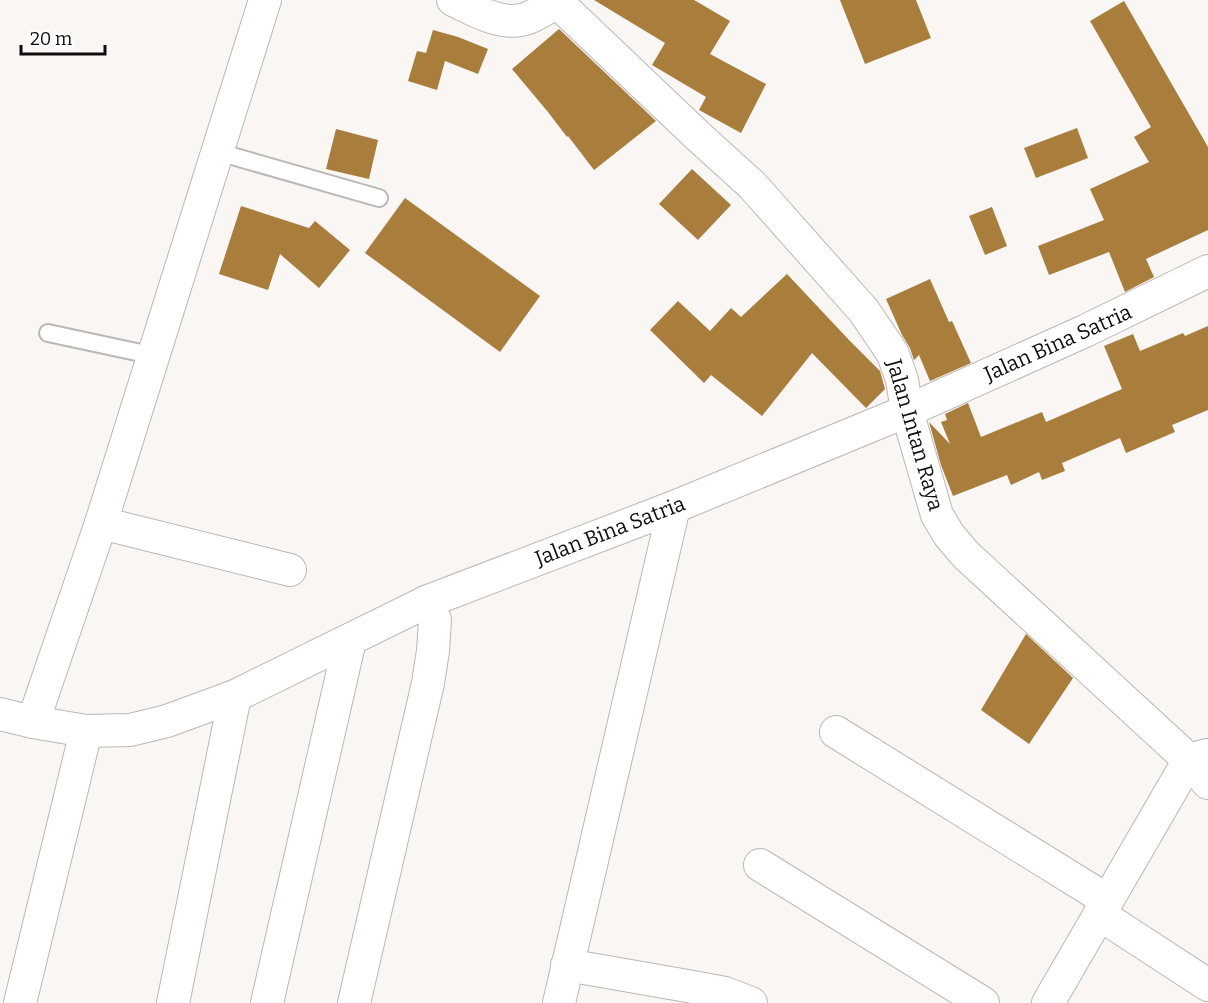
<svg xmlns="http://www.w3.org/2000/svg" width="1208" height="1003" font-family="Bitter,serif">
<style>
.building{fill:#a97d3c}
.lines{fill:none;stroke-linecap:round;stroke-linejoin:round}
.service-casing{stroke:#bbb7b6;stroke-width:20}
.minor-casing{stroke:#bbb7b6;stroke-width:34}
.service{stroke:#fff;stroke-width:16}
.minor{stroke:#fff;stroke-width:32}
.labels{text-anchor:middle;stroke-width:4.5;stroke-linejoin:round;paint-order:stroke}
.street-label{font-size:21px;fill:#0e0d0c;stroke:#fff}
</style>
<rect width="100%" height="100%" fill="#faf6f4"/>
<g class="building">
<path d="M 594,0 L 694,0 L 730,21 L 710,54 L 766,84 L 741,133 L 699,110 L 706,97 L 652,65 L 665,43 Z"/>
<path d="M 840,0 L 916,0 L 931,38 L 865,64 Z"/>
<path d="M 1124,1 L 1208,147 L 1208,230 L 1146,259 L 1154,277 L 1125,292 L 1109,252 L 1049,275 L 1038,246 L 1104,220 L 1090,189 L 1149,162 L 1134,137 L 1151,127 L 1090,21 Z"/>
<path d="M 559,29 L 656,121 L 594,170 L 568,136 L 567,137 L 548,112 L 512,69 Z"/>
<path d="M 433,30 L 458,37 L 488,49 L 478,74 L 445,61 L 437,90 L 408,81 L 417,51 L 426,53 Z"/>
<path d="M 1077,128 L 1088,158 L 1036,178 L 1024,148 Z"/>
<path d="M 336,129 L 378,140 L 369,179 L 326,169 Z"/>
<path d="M 692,169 L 731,205 L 698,240 L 659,204 Z"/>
<path d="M 405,198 L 540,296 L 500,352 L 365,253 Z"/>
<path d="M 241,206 L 309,228 L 315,221 L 350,250 L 319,288 L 280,254 L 268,290 L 219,274 Z"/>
<path d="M 992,207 L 1007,246 L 985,255 L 969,216 Z"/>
<path d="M 787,274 L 849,340 L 880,371 L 885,389 L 866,408 L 812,353 L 762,416 L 711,375 L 704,383 L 650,330 L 678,301 L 710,331 L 731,308 L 741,317 Z"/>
<path d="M 930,279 L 949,322 L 952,321 L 971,363 L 930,381 L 919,355 L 914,360 L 910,348 L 902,335 L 886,299 Z"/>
<path d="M 1208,326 L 1208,410 L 1172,425 L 1175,432 L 1126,453 L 1120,438 L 1062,463 L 1065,471 L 1042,480 L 1039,472 L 1011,485 L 1007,475 L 953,496 L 941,465 L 929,422 L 950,444 L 941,422 L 947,420 L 945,414 L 968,403 L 981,437 L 1042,412 L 1046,422 L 1122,389 L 1104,346 L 1133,334 L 1140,351 L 1183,333 L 1185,336 Z"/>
<path d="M 1026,634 L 1073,678 L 1029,744 L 981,710 Z"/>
</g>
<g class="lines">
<defs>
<g id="service">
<path d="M 218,152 L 379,198"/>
<path d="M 48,333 L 155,356"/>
</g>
<g id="minor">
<path d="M 453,0 C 475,10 503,28 528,18 C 538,14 548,7 557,2"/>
<path d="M 557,2 L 699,137 L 752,185 L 864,311 L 893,354 L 902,380 L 907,411 L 937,515 L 949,535 L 966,555 L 1189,760 L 1208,783"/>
<path d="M 101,523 L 290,570"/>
<path d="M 0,714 L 33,722 L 86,731 L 130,730 L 167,721 L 235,696 L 426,602 L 674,507 L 907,411 L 1085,331 L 1208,271"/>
<path d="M 33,722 L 101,523 L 265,0"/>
<path d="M 836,732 L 1107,900"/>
<path d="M 760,865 L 983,1003"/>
<path d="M 1099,914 L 1208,985"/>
<path d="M 567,965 L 693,987 L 725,993 L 751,1003"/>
<path d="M 20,1003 L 86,731"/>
<path d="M 173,1003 L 235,696"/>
<path d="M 267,1003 L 350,640"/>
<path d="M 354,1003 L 428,683 L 433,651 L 435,620 L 426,602"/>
<path d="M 559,1003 L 674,507"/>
<path d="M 1048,1003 L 1189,760 L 1207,755"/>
</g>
</defs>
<use href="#service" class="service-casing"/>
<use href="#minor" class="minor-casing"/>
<use href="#service" class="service"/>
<use href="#minor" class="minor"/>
</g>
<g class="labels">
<g class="street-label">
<text transform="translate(1058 343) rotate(-24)" y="7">Jalan Bina Satria</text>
<text transform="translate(915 435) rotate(74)" y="7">Jalan Intan Raya</text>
<text transform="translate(610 531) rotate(-21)" y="7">Jalan Bina Satria</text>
</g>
</g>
<path d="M21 45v9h84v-9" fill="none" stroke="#0e0d0c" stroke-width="3"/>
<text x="30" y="45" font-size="18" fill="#0e0d0c" stroke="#ffffff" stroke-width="4.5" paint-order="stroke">20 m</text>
</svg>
